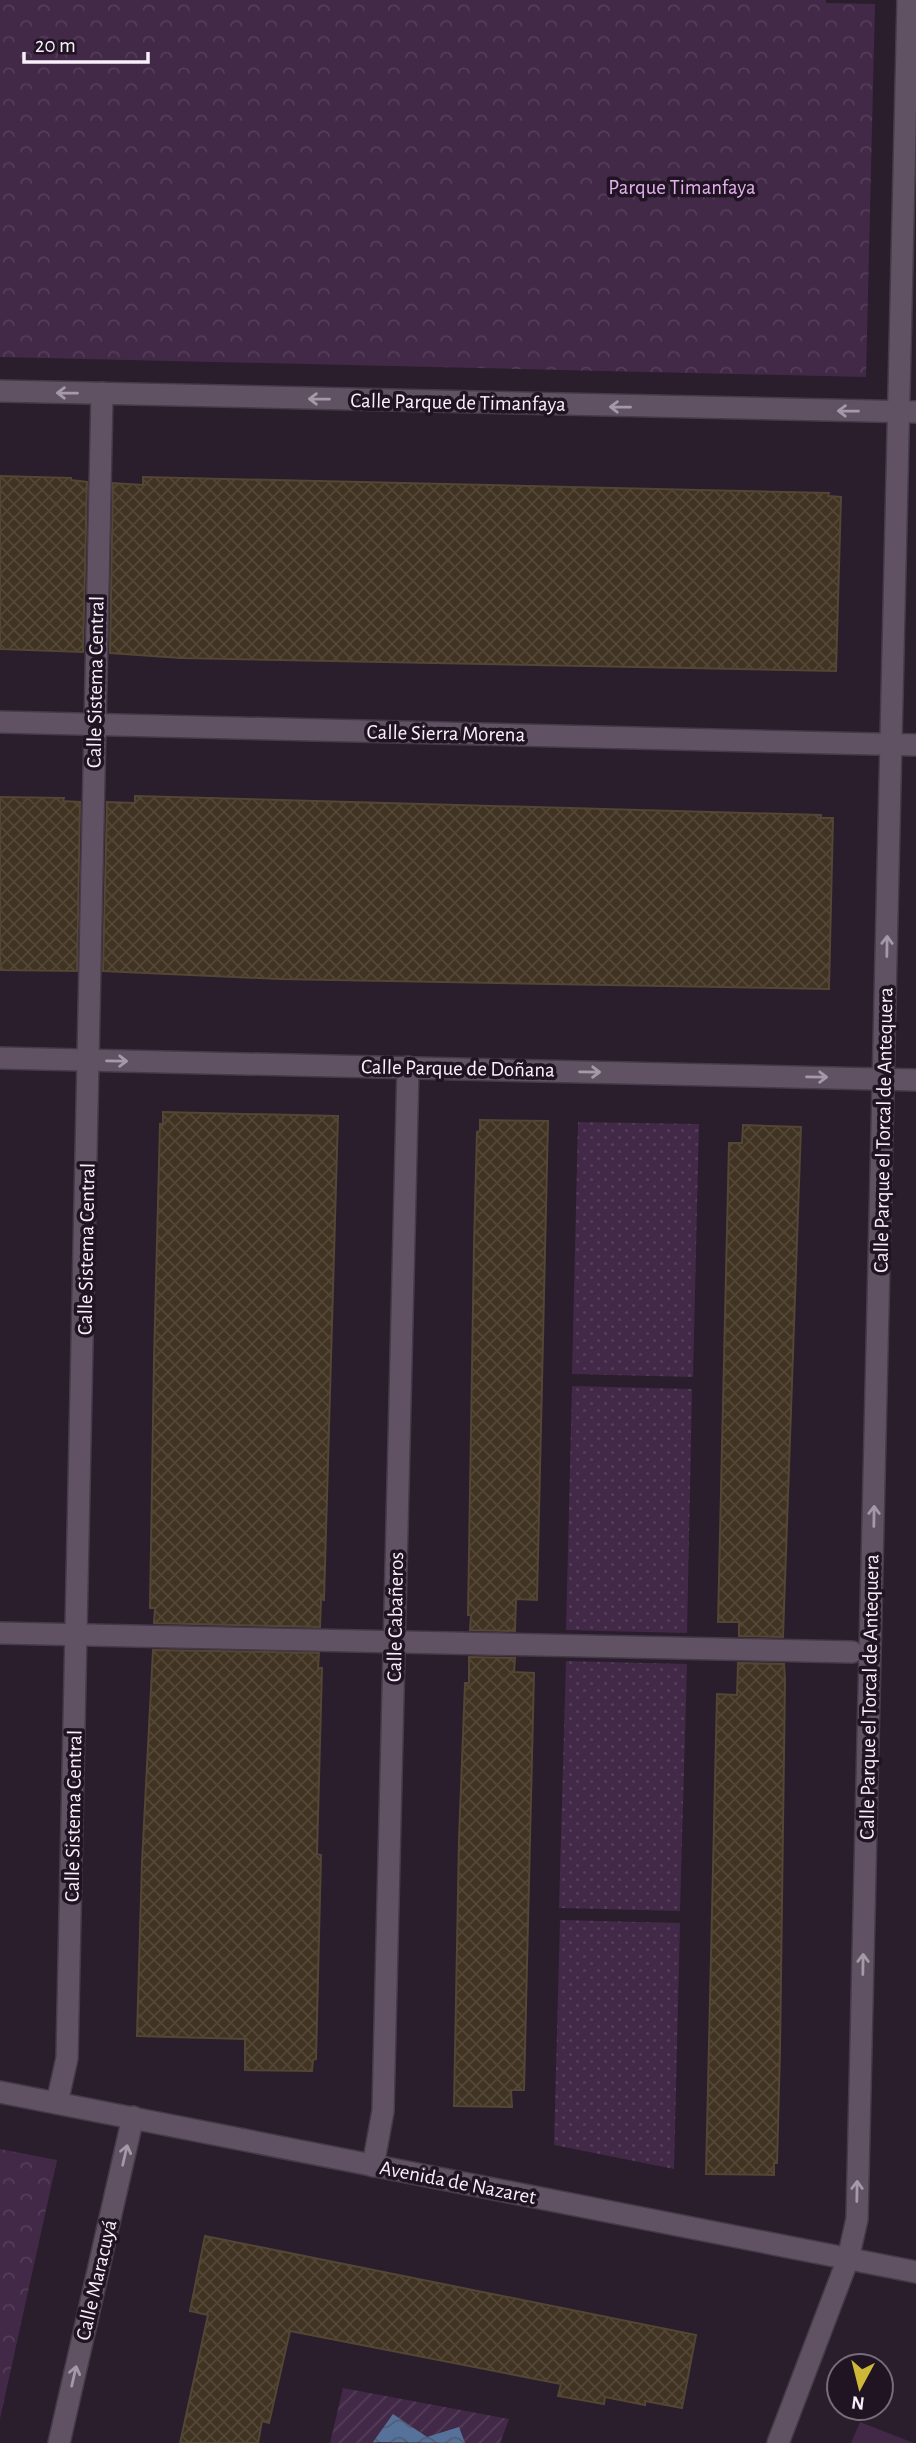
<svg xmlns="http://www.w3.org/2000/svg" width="916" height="2443" font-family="'Alegreya Sans',sans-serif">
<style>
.grass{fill:url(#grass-dots)}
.park{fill:url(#park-crowns)}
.garden{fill:url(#garden-furrows)}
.pitch{fill:#422947}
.water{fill:url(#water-waves)}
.building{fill:url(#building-cross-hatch);stroke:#534634;stroke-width:2}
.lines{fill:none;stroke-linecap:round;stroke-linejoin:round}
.minor-casing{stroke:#453a47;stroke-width:24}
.minor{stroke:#605263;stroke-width:21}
.oneway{stroke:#a499a7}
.labels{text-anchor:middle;stroke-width:7;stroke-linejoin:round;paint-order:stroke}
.park-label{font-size:21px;fill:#e4b0ef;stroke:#201423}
.street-label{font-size:21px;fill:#f8effa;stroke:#201423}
</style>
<defs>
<pattern id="grass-dots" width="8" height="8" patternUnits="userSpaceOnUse" patternTransform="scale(1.75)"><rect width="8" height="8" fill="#422947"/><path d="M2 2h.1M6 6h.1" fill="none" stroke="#553e59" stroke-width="1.8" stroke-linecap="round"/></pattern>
<pattern id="park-crowns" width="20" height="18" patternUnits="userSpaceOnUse" patternTransform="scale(1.75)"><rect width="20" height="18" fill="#422947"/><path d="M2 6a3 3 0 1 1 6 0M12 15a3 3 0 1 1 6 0" fill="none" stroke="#553e59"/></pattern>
<pattern id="garden-furrows" width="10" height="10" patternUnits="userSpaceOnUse" patternTransform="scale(1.75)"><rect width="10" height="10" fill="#422947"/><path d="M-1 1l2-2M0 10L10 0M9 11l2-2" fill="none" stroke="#553e59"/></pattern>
<pattern id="water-waves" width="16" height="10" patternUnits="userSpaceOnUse" patternTransform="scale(1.75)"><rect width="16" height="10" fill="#56729b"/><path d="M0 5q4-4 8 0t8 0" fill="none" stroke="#505d73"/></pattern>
<pattern id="building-cross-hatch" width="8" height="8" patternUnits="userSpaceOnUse" patternTransform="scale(1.75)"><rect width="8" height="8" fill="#403322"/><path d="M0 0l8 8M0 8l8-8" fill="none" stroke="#534738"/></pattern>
</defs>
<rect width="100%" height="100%" fill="#2a1d2c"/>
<g class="grass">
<path d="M 578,1122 L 699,1124 L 693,1377 L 572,1374 Z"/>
<path d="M 572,1386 L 692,1389 L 687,1633 L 566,1630 Z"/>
<path d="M 566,1661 L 687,1664 L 680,1911 L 559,1908 Z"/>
<path d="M 560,1920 L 680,1923 L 674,2169 L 554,2145 Z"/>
</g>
<g class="park">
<path d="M 0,0 L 826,0 L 826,3 L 875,4 L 866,377 L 0,357 Z"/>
<path d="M 0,2149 L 57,2160 L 0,2419 Z"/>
</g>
<path class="garden" d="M 343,2388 L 509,2419 L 500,2443 L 330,2443 Z"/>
<path class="pitch" d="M 860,2422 L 914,2443 L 851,2443 Z"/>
<path class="water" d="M 393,2414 L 427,2437 L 459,2427 L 465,2443 L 373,2442 Z"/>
<g class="building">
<path d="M 0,476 L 71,478 L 71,480 L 87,482 L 83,652 L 0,649 Z"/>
<path d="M 143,477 L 829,493 L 828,496 L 841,497 L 836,671 L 181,658 L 110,653 L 113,483 L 143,485 Z"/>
<path d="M 135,796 L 821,815 L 821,818 L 833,818 L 829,989 L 280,979 L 103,971 L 107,802 L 135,803 Z"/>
<path d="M 0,797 L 64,798 L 63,801 L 80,802 L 77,971 L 0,970 Z"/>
<path d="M 163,1112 L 338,1116 L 324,1600 L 321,1599 L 320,1627 L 154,1623 L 155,1608 L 150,1608 L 154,1360 L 160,1124 L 163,1124 Z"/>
<path d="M 480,1120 L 548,1121 L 537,1600 L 516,1599 L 515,1631 L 470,1630 L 471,1615 L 468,1615 L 474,1245 L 477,1132 L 480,1131 Z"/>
<path d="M 743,1125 L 801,1127 L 783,1637 L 739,1636 L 739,1622 L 718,1622 L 729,1143 L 742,1143 Z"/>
<path d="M 153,1650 L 319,1653 L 318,1668 L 322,1668 L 317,1854 L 321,1855 L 316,2059 L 313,2060 L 312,2071 L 245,2070 L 245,2039 L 137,2036 L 142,1862 Z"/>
<path d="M 469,1657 L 515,1658 L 514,1672 L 534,1673 L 524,2090 L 511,2090 L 512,2107 L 454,2106 L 459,1839 L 465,1683 L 469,1683 Z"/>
<path d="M 738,1663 L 784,1664 L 785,1679 L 780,2051 L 777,2163 L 774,2163 L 774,2175 L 706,2174 L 717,1694 L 737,1695 Z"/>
<path d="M 205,2236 L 696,2335 L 682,2408 L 645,2401 L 645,2405 L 605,2397 L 604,2404 L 558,2396 L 561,2384 L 290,2331 L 269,2423 L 262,2421 L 258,2443 L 180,2443 L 208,2315 L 190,2311 Z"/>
</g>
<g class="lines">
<defs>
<g id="minor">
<path d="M 0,391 L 916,412"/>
<path d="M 0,722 L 916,745"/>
<path d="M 0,1058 L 916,1080"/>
<path d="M 0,1633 L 852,1652"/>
<path d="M 0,2092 L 916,2272"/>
<path d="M 57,2103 L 67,2058 L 102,393"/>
<path d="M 373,2166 L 383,2111 L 408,1067"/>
<path d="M 59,2443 L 133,2117"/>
<path d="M 778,2443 L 848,2259 L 857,2219 L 908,0"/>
</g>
</defs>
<use href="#minor" class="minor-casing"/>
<use href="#minor" class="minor"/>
</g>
<defs><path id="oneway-shaft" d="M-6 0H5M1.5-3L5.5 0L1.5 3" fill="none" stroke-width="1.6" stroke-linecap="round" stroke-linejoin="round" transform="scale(1.75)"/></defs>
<g class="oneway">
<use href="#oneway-shaft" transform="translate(67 393) rotate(-179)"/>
<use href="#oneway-shaft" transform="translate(319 399) rotate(-179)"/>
<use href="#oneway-shaft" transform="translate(620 407) rotate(-179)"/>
<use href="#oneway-shaft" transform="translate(848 411) rotate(-179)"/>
<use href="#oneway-shaft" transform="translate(887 946) rotate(-89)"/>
<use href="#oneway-shaft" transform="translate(117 1061) rotate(1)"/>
<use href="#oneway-shaft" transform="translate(590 1072) rotate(1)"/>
<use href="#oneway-shaft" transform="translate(817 1077) rotate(1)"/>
<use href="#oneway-shaft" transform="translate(874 1516) rotate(-89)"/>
<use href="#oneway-shaft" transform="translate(863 1964) rotate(-89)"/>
<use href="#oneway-shaft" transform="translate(125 2155) rotate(-77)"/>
<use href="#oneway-shaft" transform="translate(857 2191) rotate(-89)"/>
<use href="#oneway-shaft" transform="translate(74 2376) rotate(-77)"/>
</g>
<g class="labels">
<g class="park-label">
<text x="682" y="194">Parque Timanfaya</text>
</g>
<g class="street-label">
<text transform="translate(458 402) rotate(1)" y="7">Calle Parque de Timanfaya</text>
<text transform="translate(95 682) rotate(-89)" y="7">Calle Sistema Central</text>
<text transform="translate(446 733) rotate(1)" y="7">Calle Sierra Morena</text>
<text transform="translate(458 1068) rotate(1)" y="7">Calle Parque de Doñana</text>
<text transform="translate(883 1130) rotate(-89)" y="7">Calle Parque el Torcal de Antequera</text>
<text transform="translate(86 1249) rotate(-89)" y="7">Calle Sistema Central</text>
<text transform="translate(395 1617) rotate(-89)" y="7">Calle Cabañeros</text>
<text transform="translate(869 1697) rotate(-89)" y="7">Calle Parque el Torcal de Antequera</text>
<text transform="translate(73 1816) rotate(-89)" y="7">Calle Sistema Central</text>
<text transform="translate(458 2182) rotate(11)" y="7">Avenida de Nazaret</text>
<text transform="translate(96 2280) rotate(-77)" y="7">Calle Maracuyá</text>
</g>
</g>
<g transform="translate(860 2387) rotate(187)"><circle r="33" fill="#201423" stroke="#766c79" stroke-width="2"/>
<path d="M0-5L12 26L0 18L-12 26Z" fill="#cfb837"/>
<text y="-10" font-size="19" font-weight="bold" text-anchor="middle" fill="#f8effa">N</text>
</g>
<path d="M24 52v10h124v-10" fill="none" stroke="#f8effa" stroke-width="3.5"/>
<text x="35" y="52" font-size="21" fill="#f8effa" stroke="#201423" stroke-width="5" paint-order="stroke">20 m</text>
</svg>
